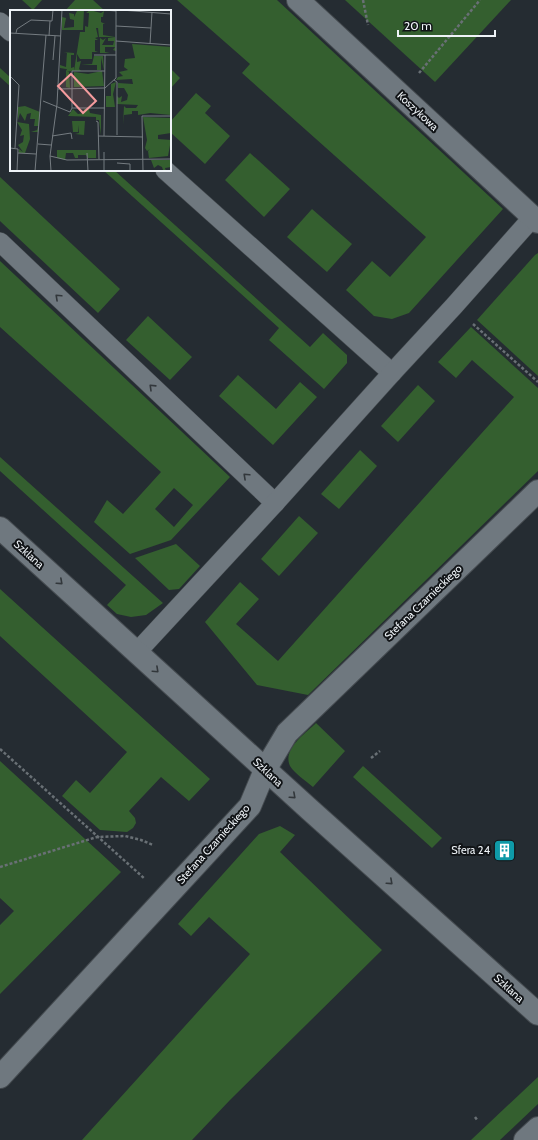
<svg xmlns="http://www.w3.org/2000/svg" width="538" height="1140" font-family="Cabin,sans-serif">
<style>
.green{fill:#345f2f;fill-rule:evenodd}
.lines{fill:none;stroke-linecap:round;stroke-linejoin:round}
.service-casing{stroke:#444a4f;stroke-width:20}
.minor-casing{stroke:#444a4f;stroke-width:24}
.tertiary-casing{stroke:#444a4f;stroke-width:24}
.path{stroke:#697075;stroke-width:2.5;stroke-dasharray:3 2;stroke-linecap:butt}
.service{stroke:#6f787f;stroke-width:19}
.minor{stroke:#6f787f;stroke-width:22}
.tertiary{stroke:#6f787f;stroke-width:22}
.oneway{stroke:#32373b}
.labels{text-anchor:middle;stroke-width:4;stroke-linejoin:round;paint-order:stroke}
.street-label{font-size:11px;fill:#eef3f7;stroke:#111417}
.poi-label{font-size:11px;fill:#eef3f7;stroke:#111417;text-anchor:end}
.inset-road{fill:none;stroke:#757c81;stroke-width:1}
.view{fill:#f59b9d;fill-opacity:0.15;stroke:#f59b9d;stroke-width:2}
.inset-edge{fill:none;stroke:#eef3f7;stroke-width:2}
</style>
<rect width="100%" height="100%" fill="#252c32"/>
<g class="green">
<path d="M 22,0 L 42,0 L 33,10 Z"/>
<path d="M 75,0 L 93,0 L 105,11 L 65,11 Z"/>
<path d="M 177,0 L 277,0 L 503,209 L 409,313 L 392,319 L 374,316 L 346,290 L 372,261 L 390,277 L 426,237 L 242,73 L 250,64 Z"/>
<path d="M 345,0 L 511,0 L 435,82 Z"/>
<path d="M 0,68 L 11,78 L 11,87 L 0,77 Z"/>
<path d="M 170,68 L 180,78 L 170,89 Z"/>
<path d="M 196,93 L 211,106 L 205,113 L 230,136 L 205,164 L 170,132 L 170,122 Z"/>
<path d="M 250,153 L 290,189 L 264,217 L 225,180 Z"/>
<path d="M 103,170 L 114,170 L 310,347 L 323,333 L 347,355 L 347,363 L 324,389 L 269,340 L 279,328 Z"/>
<path d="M 0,177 L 120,289 L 98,313 L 0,221 Z"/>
<path d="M 312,209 L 352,244 L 327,272 L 287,237 Z"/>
<path d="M 538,253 L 538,376 L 477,320 L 535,255 Z"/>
<path d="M 0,261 L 230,477 L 171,540 L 130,554 L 94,522 L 107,500 L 123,514 L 161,472 L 0,327 ZM 174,488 L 193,505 L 174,527 L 155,509 Z"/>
<path d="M 148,316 L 192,357 L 170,380 L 126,340 Z"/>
<path d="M 471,327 L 538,388 L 538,471 L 308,695 L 257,685 L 205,622 L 240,582 L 259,599 L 236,624 L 278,661 L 514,397 L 472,360 L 456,378 L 438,362 Z"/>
<path d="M 238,375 L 276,409 L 300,382 L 317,397 L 273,445 L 219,396 Z"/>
<path d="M 418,385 L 435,401 L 398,442 L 381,426 Z"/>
<path d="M 360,450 L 377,466 L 339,509 L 321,494 Z"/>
<path d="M 0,457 L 163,603 L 146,615 L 131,617 L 117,614 L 107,605 L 126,585 L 0,471 Z"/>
<path d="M 299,516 L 318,533 L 279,576 L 261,559 Z"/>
<path d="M 176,544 L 200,566 L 179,589 L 169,590 L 135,558 Z"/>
<path d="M 0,589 L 210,779 L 189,801 L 161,777 L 129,811 L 135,818 L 136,823 L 133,828 L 127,832 L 100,830 L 62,796 L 76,780 L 90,793 L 127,752 L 0,636 Z"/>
<path d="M 316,723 L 345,751 L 313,787 C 306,781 295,774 290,766 C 282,749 306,733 316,723 Z"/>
<path d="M 0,761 L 121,872 L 0,994 L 0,925 L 14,911 L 0,898 Z"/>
<path d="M 363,766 L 442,838 L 432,848 L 353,777 Z"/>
<path d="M 280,826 L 295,835 L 280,852 L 382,950 L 230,1100 L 192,1140 L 82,1140 L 250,954 L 209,917 L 191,936 L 178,924 L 259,834 Z"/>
<path d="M 538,1077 L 538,1104 L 500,1140 L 471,1140 Z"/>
</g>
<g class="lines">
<defs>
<g id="service">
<path d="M 0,22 L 11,32"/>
<path d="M 165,170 L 392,373"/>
<path d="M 0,242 L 275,503"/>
<path d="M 137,652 L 275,503 L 392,373 L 454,306 L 533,217"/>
</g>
<g id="minor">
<path d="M 298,0 L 538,222"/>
<path d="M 0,528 L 309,809 L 538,1014"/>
<path d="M 0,1077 L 250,806 L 265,770 L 287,733 L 538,491"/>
</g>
<path id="tertiary" d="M 525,1140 L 538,1128"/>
</defs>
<use href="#service" class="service-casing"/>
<use href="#minor" class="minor-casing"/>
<use href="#tertiary" class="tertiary-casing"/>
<g class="path">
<path d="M 363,0 L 368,25"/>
<path d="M 419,73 L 480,0"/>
<path d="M 473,324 L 538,382"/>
<path d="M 0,749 L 145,879"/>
<path d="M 371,758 L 380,751"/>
<path d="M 0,867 L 97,837 L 125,836 L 141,840 L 153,845"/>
<path d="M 475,1117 L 478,1121"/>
</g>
<use href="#service" class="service"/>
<use href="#minor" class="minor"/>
<use href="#tertiary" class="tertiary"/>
</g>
<defs><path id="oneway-chevron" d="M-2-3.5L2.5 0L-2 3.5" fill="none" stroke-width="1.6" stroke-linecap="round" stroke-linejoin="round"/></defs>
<g class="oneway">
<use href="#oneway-chevron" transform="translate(58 297) rotate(-137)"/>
<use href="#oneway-chevron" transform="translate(152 387) rotate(-136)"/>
<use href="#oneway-chevron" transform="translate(246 476) rotate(-137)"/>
<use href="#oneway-chevron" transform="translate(60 582) rotate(42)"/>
<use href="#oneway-chevron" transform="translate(156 670) rotate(43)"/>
<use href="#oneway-chevron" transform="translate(293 796) rotate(42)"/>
<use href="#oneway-chevron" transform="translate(390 882) rotate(42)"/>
</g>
<defs>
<symbol id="building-square" viewBox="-11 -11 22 22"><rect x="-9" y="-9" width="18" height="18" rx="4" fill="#0f9aa8" stroke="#111417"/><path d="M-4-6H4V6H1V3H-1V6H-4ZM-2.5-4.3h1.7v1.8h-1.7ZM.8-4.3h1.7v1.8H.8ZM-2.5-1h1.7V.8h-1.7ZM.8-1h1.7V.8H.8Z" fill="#fff"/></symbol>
</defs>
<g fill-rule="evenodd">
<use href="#building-square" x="492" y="838" width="25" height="25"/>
</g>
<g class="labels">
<g class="street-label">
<text transform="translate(418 111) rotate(43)" y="4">Koszykowa</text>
<text transform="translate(29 554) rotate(42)" y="4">Szklana</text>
<text transform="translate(423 602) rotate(-44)" y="4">Stefana Czarnieckiego</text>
<text transform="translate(268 772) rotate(43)" y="4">Szklana</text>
<text transform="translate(213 844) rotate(-48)" y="4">Stefana Czarnieckiego</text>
<text transform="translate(509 988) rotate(42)" y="4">Szklana</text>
</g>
<g class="poi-label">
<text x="490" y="854">Sfera 24</text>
</g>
</g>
<g transform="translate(10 10)">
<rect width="161" height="161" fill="#252c32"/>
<path d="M 74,0 L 73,20 L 52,20 L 52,7 L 56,8 L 54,18 L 64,17 L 64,10 L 60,9 L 59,3 L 64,4 L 64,7 L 67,1 ZM 80,0 L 91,3 L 94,1 L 93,7 L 91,7 L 91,12 L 95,14 L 93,14 L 93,25 L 105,27 L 89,27 L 88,18 L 86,18 L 88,27 L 85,28 L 88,30 L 85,30 L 85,41 L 88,42 L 73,42 L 82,42 L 82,49 L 70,49 L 67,44 L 67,52 L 71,51 L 69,59 L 71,61 L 64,61 L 70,22 L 75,22 L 75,16 L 78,17 L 79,3 L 76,3 ZM 105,27 L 106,41 L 103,40 L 105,37 L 95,37 L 95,42 L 100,43 L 90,43 L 90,28 L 93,30 L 96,28 L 92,35 L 103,35 L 104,31 L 98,31 L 98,28 ZM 122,34 L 161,37 L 161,105 L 140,103 L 128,105 L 128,101 L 122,101 L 122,104 L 114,105 L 113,115 L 114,96 L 116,98 L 126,98 L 128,95 L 107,94 L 107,86 L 109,88 L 112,86 L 111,92 L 117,90 L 118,85 L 114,78 L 108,78 L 108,73 L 123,74 L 122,69 L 106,70 L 108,67 L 113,66 L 109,62 L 118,60 L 114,57 L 115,49 L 125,48 ZM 53,42 L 64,43 L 64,45 L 61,45 L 61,58 L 64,57 L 64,61 L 57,61 L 57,59 L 55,59 L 56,59 L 57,61 L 61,62 L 59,62 L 60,78 L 56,77 L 56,59 L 50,58 L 50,55 L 56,57 L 57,42 ZM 84,46 L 93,46 L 94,60 L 91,48 L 91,60 L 87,60 L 87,55 L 71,55 L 82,54 ZM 92,61 L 94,76 L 64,77 L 64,62 L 78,64 ZM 106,72 L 103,84 L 105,97 L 96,97 L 96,86 L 101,86 L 101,74 ZM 15,96 L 30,102 L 28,122 L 21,122 L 27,120 L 28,116 L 24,116 L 25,109 L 20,109 L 21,103 L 17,104 L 15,111 L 10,103 L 8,110 L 8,97 ZM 63,99 L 68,104 L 74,103 L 74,99 L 79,99 L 80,103 L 91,105 L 91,125 L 89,110 L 86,110 L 86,107 L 58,106 ZM 133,107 L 161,108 L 161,123 L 148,125 L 148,129 L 161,130 L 158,146 L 139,148 L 138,141 L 140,139 L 137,141 L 135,138 L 137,130 ZM 62,111 L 75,111 L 74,125 L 65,124 L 69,123 L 68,115 L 68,122 L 63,122 ZM 7,112 L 19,114 L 20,129 L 15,143 L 9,143 L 9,139 L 13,142 L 8,135 L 13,132 L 14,125 L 10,126 L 12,120 ZM 47,140 L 86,140 L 86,148 L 78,148 L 76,145 L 68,145 L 68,148 L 65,148 L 63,143 L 56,143 L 55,150 L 47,148 ZM 141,150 L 161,150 L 161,157 L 155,158 L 156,161 L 150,161 L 153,160 L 152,157 L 148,155 L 144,158 Z" fill="#345f2f"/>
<path class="inset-road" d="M 94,0 L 106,1M 111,0 L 161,4M 106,16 L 141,18M 0,23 L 51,26M 6,23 L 7,19 L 21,10 L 42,11 L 43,0M 39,26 L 40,11M 106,31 L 161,35M 140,34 L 142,2M 84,45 L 106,45M 43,50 L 45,26M 0,66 L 9,75 L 5,138M 104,70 L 107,72 L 107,125M 48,79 L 95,78 L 106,68 L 106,0M 33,91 L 60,102 L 62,98 L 62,61 L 95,61M 62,98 L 95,98M 86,111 L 88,112 L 89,149M 42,126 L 61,123 L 62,129M 88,126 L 133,127M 94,126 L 95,45M 28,134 L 41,135M 0,138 L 8,139 L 7,161M 8,143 L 26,144M 77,143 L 78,161M 40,146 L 57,150 L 161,149M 107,153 L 120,154 L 120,161M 25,161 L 36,25M 41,161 L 40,146 L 47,94 L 52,0M 94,161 L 94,142M 133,161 L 132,106 L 161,106"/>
<path class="view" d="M 61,64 L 86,91 L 73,103 L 48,76 Z"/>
<rect width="161" height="161" class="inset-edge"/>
</g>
<path d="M398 30v6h97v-6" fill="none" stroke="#eef3f7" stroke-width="2"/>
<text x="404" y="30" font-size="12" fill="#eef3f7" stroke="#111417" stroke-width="3" paint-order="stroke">20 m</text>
</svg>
